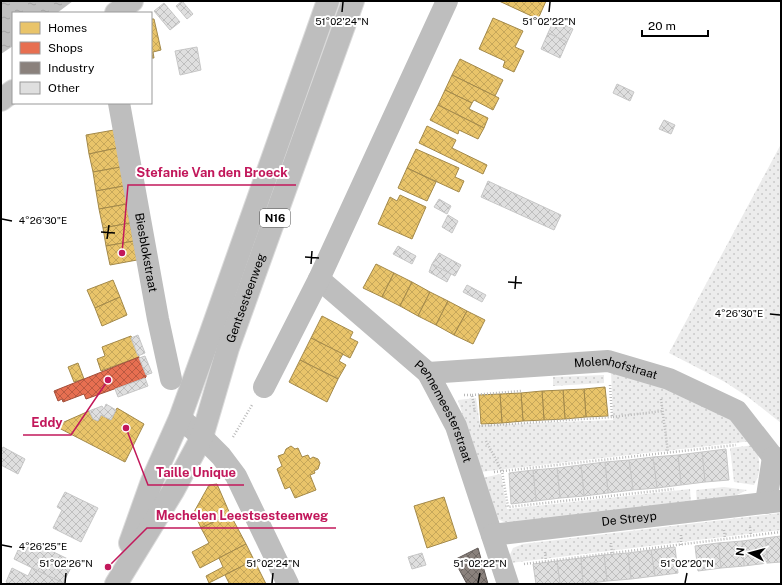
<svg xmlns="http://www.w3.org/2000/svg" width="782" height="585" font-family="'Public Sans',sans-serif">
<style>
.grass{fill:url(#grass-dots)}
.water{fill:url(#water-ripples)}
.homes{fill:url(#homes-cross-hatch);stroke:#a3894a}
.shops{fill:url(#shops-cross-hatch);stroke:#a24e39}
.industry{fill:url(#industry-cross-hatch);stroke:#615a57}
.building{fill:url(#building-cross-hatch);stroke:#c7c7c7}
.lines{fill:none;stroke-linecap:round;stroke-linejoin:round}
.major-casing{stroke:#dbdbdb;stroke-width:24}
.path{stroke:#b9b9b9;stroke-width:2.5;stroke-dasharray:1 2;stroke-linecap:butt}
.minor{stroke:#bebebe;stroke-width:22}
.major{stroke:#bebebe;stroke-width:22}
.ticks{fill:none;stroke:#000;stroke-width:1.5}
.labels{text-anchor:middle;stroke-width:4;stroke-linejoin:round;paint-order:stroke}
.shield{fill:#fff;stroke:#4c4c4c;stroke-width:1}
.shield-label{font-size:11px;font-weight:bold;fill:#000}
.street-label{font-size:12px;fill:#000;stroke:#fff}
.ticks-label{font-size:10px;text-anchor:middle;fill:#000;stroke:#fff;stroke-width:4;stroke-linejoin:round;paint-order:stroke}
.leader{fill:none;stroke:#c2185b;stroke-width:1.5}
.callout-dot{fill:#c2185b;stroke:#fff;stroke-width:1.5}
.callout-label{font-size:13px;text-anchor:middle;font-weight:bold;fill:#c2185b;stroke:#fff;stroke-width:4;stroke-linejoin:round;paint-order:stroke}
</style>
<defs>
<pattern id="grass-dots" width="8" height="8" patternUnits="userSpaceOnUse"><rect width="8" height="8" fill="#ececec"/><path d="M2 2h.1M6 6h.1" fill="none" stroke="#c9c9c9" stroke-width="1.8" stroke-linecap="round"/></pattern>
<pattern id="water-ripples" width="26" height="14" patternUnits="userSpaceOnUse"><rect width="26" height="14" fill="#bfbfbf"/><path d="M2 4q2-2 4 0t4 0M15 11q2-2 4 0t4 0" fill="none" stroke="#a2a2a2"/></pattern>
<pattern id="homes-cross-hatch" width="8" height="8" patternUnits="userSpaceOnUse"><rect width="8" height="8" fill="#e9c46a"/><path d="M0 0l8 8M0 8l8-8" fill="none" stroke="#c6a75a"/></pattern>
<pattern id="shops-cross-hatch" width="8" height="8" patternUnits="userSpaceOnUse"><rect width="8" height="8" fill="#e76f51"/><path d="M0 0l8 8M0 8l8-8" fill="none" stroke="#b95941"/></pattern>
<pattern id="industry-cross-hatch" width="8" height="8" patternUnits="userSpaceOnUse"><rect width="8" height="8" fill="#8a817c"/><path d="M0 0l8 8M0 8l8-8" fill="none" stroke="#6e6763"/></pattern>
<pattern id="building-cross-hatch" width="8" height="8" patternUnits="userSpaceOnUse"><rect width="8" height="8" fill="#dfdfdf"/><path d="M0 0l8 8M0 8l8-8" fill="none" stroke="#bebebe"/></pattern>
</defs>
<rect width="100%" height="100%" fill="#fff"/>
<g class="grass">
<path d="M 781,144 L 781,423 L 748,397 L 725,382 L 669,353 Z"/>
<path d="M 611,371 L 663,382 L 728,416 L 752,441 L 480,472 L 458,400 L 476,398 L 480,425 L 613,420 Z"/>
<path d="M 604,375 L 604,383 L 553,386 L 553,377 Z"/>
<path d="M 755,445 C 760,459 762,472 754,485 L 734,482 L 730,448 Z"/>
<path d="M 501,474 L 507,509 L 690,489 L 691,503 L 512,523 L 504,522 L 494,517 L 482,478 Z"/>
<path d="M 724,487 L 747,490 L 735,496 L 697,503 L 696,490 Z"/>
<path d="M 781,513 L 781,530 L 510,563 L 509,557 L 513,548 L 523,544 Z"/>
</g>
<path class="water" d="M 1,1 L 73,1 L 57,13 L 13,13 L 13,46 L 1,54 Z"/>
<g class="homes">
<path d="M 499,1 L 546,1 L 538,19 Z"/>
<path d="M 493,18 L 523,31 L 515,47 L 524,51 L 514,72 L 503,67 L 505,61 L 479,49 Z"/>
<path d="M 151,19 L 154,19 L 161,50 L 153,52 L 154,58 L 151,58 Z"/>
<path d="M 460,59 L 503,80 L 495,96 L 452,75 Z"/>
<path d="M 452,75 L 499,98 L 493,110 L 474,100 L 472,103 L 445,90 Z"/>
<path d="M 445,90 L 472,103 L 469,109 L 488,118 L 484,128 L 438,105 Z"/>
<path d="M 438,105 L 484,128 L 478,139 L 459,130 L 458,134 L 430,120 Z"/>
<path d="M 427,126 L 456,140 L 452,148 L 487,165 L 483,174 L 419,143 Z"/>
<path d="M 114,130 L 117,148 L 89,154 L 86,135 Z"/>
<path d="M 117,148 L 121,167 L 93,172 L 89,154 Z"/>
<path d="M 416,149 L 459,168 L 455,177 L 464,181 L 459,192 L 407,168 Z"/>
<path d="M 121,167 L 124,186 L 96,191 L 93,172 Z"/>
<path d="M 407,168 L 436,182 L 427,201 L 398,188 Z"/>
<path d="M 124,186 L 127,204 L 99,209 L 96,191 Z"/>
<path d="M 400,195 L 426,207 L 412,239 L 378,224 L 390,197 L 397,201 Z"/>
<path d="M 127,204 L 130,223 L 103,228 L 99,209 Z"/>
<path d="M 130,223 L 134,241 L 106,246 L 103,228 Z"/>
<path d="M 134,241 L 137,260 L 110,265 L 106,246 Z"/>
<path d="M 376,264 L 394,273 L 382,297 L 363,288 Z"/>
<path d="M 394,273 L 412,282 L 400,306 L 382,297 Z"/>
<path d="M 113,280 L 120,297 L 95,308 L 87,290 Z"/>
<path d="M 412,282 L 430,292 L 418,316 L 400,306 Z"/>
<path d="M 430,292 L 448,301 L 436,325 L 418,316 Z"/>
<path d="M 120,297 L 127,315 L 102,326 L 95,308 Z"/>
<path d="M 448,301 L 467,311 L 454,335 L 436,325 Z"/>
<path d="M 467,311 L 485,320 L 473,344 L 454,335 Z"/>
<path d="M 322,316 L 353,332 L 350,338 L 358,342 L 350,358 L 311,338 Z"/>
<path d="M 131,336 L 139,357 L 101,371 L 97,359 L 105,356 L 102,347 Z"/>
<path d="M 311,338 L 343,354 L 339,361 L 346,365 L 338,379 L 300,360 Z"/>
<path d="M 300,360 L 338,379 L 327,402 L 289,382 Z"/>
<path d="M 78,363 L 84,379 L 74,382 L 68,367 Z"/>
<path d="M 605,387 L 608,416 L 586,417 L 584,389 Z"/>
<path d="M 584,389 L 586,417 L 565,419 L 563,390 Z"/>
<path d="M 563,390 L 565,419 L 544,420 L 542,391 Z"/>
<path d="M 542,391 L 544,420 L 523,421 L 521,393 Z"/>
<path d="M 521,393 L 523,421 L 502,423 L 500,394 Z"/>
<path d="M 500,394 L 502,423 L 481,424 L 479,395 Z"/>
<path d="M 117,408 L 144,424 L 125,462 L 55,426 L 89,411 L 93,419 L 98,421 L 101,415 L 111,420 Z"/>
<path d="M 291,446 L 295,449 L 298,448 L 302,457 L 308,455 L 310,459 L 313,457 L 318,459 L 320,463 L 318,469 L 314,471 L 315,473 L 310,475 L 316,490 L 295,498 L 290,487 L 285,489 L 277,469 L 282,466 L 278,456 L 284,454 L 286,449 Z"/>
<path d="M 217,484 L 230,514 L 201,528 L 194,512 L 209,485 Z"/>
<path d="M 444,497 L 457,538 L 427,548 L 414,506 Z"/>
<path d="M 230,514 L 246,544 L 200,568 L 192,552 L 209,543 L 201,528 Z"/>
<path d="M 246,544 L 254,560 L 209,583 L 206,576 L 223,567 L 219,558 Z"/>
<path d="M 254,560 L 266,584 L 228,584 L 229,583 L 225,575 Z"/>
</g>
<path class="shops" d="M 139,357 L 146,375 L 146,377 L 145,378 L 86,399 L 84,394 L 63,402 L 62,399 L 58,401 L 54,391 Z"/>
<path class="industry" d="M 478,548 L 488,584 L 467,584 L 454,560 Z"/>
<g class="building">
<path d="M 182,1 L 193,14 L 187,19 L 176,6 Z"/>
<path d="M 164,3 L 180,22 L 170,30 L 154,11 Z"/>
<path d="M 554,20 L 573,29 L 567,42 L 548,33 Z"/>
<path d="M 548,33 L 567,42 L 560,58 L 541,49 Z"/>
<path d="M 197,47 L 201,70 L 180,75 L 175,51 Z"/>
<path d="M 617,84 L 634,92 L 630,101 L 613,93 Z"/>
<path d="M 664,120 L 675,125 L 671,134 L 659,129 Z"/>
<path d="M 488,181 L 561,215 L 554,230 L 481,197 Z"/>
<path d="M 439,199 L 451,206 L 447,214 L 434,207 Z"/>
<path d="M 448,215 L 458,221 L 452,233 L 442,227 Z"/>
<path d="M 398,246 L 416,256 L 412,264 L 393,254 Z"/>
<path d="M 439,253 L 461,265 L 455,276 L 432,264 Z"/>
<path d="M 432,264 L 451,274 L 447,282 L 429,272 Z"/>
<path d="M 467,285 L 486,295 L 482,302 L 463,292 Z"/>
<path d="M 138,335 L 145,353 L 138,356 L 131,338 Z"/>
<path d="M 145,356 L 152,373 L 146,375 L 139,358 Z"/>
<path d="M 145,378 L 148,386 L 118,397 L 115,389 Z"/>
<path d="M 106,404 L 116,410 L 111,420 L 101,415 L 98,421 L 93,419 L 89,411 L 102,406 L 104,409 Z"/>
<path d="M 3,447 L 25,459 L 18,474 L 1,465 L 1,452 Z"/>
<path d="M 726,449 L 729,480 L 705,482 L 702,452 Z"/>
<path d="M 702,452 L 705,482 L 681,485 L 678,455 Z"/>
<path d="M 678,455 L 681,485 L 657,488 L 653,457 Z"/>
<path d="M 653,457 L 657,488 L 633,490 L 629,460 Z"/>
<path d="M 629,460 L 633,490 L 608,493 L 605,462 Z"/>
<path d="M 605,462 L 608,493 L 584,496 L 581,465 Z"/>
<path d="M 581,465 L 584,496 L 560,498 L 557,468 Z"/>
<path d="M 557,468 L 560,498 L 536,501 L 533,470 Z"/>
<path d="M 533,470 L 536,501 L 511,504 L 509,473 Z"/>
<path d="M 65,492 L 98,508 L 81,542 L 53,528 L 62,510 L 57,507 Z"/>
<path d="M 781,536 L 781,562 L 768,563 L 765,538 Z"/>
<path d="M 765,538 L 768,563 L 744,566 L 742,541 Z"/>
<path d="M 31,541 L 74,562 L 63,583 L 14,559 L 18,550 L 25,553 Z"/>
<path d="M 742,541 L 744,566 L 721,568 L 718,543 Z"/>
<path d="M 718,543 L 721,568 L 698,571 L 695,546 Z"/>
<path d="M 675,547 L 678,573 L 655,576 L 651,550 Z"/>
<path d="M 651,550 L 655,576 L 631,579 L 628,553 Z"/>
<path d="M 422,553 L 426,565 L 412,569 L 408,557 Z"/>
<path d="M 628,553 L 631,579 L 607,581 L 604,555 Z"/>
<path d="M 604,555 L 607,581 L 583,584 L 581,558 Z"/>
<path d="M 581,558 L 583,584 L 560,584 L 557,561 Z"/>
<path d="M 557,561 L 560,584 L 536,584 L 533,564 Z"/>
<path d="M 12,568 L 28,576 L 32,568 L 63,583 L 10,584 L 6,582 Z"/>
</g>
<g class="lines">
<defs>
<g id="major">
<path d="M 116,13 L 132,1"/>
<path d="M 1,100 L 13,91"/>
<path d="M 130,543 L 152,481 L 180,418 L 210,335 L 328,1"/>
<path id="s5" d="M 116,584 L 173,491 L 202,437 L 228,348 L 353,1"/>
</g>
</defs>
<use href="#major" class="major-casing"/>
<g class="path">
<path d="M 610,385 L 612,417 L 663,411"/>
<path d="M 464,395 L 472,395 L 475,412"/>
<path d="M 472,395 L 521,391"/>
<path d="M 661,399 L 668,452"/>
<path d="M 479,426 L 612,417"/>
<path d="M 233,437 L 252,405"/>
<path d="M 486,441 L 502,471 L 508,507 L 674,489"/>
<path d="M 494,472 L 736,445"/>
<path d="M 750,527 L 751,536"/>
<path d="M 724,530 L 725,539"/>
<path d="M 681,535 L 681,545"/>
<path d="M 611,543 L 612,553"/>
<path d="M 545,552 L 546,561"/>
<path d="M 524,564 L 781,532"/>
</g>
<g class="minor">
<path id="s1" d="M 119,103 L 158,319 L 171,379"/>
<path id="s2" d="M 319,279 L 428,373 L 456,426 L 508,584"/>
<path id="s3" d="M 428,373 L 608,361 L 669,379 L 737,411 L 773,457"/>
<path d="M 264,387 L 319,279 L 447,1"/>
<path d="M 180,418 L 202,437 L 221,456 L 236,476 L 288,584"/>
<path d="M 766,503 L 773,457 L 781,459"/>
<path id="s4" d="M 492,535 L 781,501"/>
</g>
<use href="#major" class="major"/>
</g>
<path class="ticks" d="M 342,12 L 343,2M 549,12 L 550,2M 2,219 L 12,221M 101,232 L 115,233M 107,239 L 109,225M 305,257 L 319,258M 311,264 L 312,251M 508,282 L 522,283M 515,289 L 516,276M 770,314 L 780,315M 2,545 L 12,547M 65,583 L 66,573M 272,583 L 273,573M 478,583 L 480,573M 685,583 L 687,573"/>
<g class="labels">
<rect class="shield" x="260" y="209" width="30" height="18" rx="3"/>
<g class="shield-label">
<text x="275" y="222">N16</text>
</g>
<g class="street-label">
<text dy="4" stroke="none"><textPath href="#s1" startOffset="152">Biesblokstraat</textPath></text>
<text dy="4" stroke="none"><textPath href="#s5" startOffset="316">Gentsesteenweg</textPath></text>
<text dy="4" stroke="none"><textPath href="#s3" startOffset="189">Molenhofstraat</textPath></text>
<text dy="4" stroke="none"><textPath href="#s2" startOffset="185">Pennemeesterstraat</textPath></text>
<text dy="4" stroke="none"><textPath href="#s4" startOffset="138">De Streyp</textPath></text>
</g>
</g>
<g class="ticks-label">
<text x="342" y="25">51°02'24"N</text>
<text x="549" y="25">51°02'22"N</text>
<text x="43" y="224">4°26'30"E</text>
<text x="739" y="317">4°26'30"E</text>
<text x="43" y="550">4°26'25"E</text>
<text x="66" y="567">51°02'26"N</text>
<text x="273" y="567">51°02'24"N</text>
<text x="480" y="567">51°02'22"N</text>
<text x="687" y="567">51°02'20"N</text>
</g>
<path class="leader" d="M122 253L128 185H296M108 380L71 435H23M126 428L148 485H244M108 567L147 528H336"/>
<g class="callout-dot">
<circle cx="122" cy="253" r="4"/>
<circle cx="108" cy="380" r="4"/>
<circle cx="126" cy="428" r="4"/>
<circle cx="108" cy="567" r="4"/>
</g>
<g class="callout-label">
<text x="212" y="177">Stefanie Van den Broeck</text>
<text x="47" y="427">Eddy</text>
<text x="196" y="477">Taille Unique</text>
<text x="242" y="520">Mechelen Leestsesteenweg</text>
</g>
<rect width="782" height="585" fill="none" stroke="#000000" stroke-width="4"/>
<rect x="12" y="12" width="140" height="92" fill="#ffffff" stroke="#999999"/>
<rect x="20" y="22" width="20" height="12" fill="#e9c46a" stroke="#999999"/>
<text x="48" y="32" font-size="12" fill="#000000">Homes</text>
<rect x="20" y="42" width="20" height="12" fill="#e76f51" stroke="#999999"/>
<text x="48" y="52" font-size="12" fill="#000000">Shops</text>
<rect x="20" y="62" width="20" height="12" fill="#8a817c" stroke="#999999"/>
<text x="48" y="72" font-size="12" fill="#000000">Industry</text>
<rect x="20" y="82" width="20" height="12" fill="#dfdfdf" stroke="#999999"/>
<text x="48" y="92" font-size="12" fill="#000000">Other</text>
<g transform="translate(750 553) rotate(277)" stroke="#ffffff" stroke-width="3" paint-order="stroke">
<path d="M0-3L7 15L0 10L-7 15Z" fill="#000000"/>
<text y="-6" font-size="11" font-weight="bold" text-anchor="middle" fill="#000000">N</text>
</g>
<path d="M642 30v6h66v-6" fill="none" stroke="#000000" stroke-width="2"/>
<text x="648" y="30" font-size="12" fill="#000000" stroke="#ffffff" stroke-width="3" paint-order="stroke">20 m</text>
</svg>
